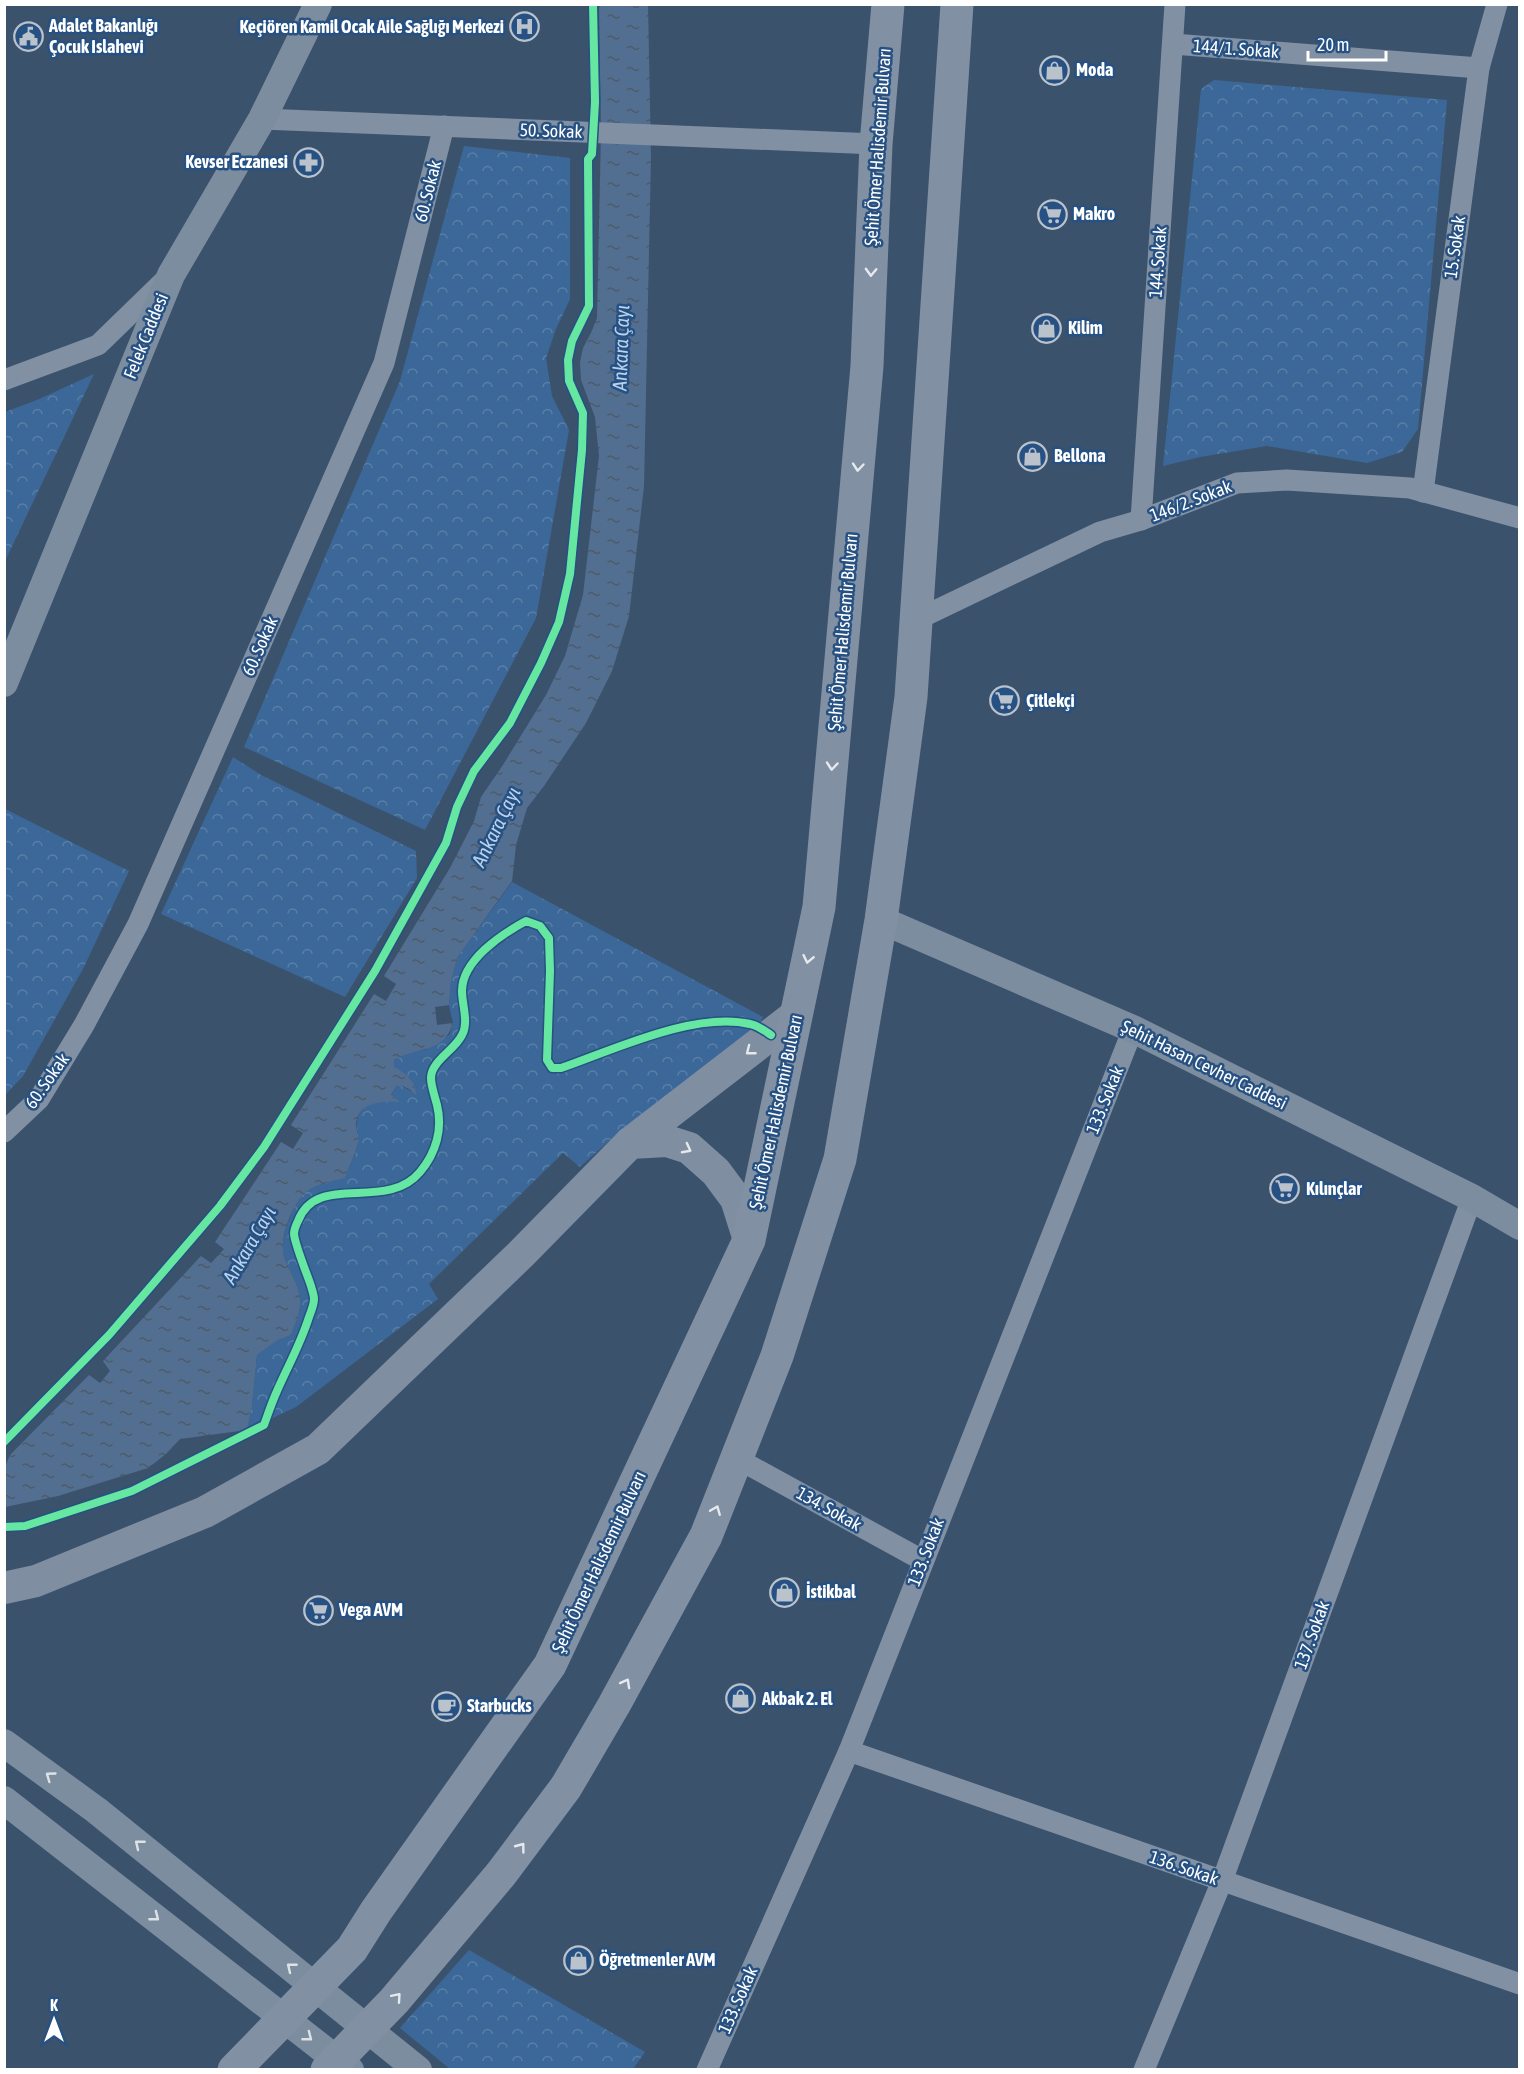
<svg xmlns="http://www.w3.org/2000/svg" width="1524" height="2074" font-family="'Asap Condensed',sans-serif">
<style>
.park{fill:url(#park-crowns)}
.water{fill:url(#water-ripples)}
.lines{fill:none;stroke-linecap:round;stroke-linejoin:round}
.street{stroke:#8191a3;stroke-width:21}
.secondary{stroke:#7c8d9f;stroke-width:28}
.primary{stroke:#7f8ea1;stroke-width:32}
.highway{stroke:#8191a3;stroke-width:33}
.cycleway-casing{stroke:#265182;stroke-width:11}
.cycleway{stroke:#66e7a1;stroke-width:8}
.oneway{stroke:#e6e9ed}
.oneway2{stroke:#e5e8ec}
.oneway3{stroke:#dee2e7}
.labels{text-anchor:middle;stroke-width:5;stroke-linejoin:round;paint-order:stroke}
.poi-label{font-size:18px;font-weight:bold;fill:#fff;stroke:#265182;text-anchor:start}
.street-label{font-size:18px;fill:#fff;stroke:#265182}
.water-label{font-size:20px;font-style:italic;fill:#b9d3ee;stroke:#265182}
</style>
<defs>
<pattern id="park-crowns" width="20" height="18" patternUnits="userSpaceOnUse" patternTransform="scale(1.5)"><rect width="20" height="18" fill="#3b6898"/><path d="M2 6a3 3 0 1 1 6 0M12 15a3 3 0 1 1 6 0" fill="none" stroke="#587fa7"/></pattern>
<pattern id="water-ripples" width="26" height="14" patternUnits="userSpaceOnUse" patternTransform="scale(1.5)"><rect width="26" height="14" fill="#526f91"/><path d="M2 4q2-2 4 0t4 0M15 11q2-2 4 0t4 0" fill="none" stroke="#4e5a68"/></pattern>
</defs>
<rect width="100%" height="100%" fill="#3b526d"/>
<g class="park">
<path d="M 1214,80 L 1447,100 L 1418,429 L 1402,452 L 1367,463 L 1267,446 L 1200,457 L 1163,466 L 1201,89 Z"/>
<path d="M 464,146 L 570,158 L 570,299 L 556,329 L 546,358 L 552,396 L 569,430 L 536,618 L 425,830 L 244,747 L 400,381 Z"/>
<path d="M 94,374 L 5,561 L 5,412 L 37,400 Z"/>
<path d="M 233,757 L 261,775 L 416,851 L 417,878 L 345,997 L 161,914 Z"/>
<path d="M 5,809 L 129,871 L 83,969 L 23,1076 L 5,1095 Z"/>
<path d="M 512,882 L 763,1017 L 753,1038 L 627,1125 L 580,1167 L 563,1153 L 429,1284 L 438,1299 L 296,1407 L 247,1430 L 252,1406 L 257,1355 L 278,1340 L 291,1335 C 295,1324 301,1312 300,1300 C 299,1283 288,1271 284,1256 C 279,1239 293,1204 306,1192 C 316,1184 333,1181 345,1178 C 349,1167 357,1153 358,1142 C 359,1135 356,1129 357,1123 C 359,1102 382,1100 398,1101 L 391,1096 L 398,1084 L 416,1094 L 410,1079 L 394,1067 L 394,1060 L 409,1052 L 424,1050 L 437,1044 L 450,1034 L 453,1023 L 449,1005 L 451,982 L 457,958 Z"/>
<path d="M 469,1950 L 645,2052 L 633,2069 L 450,2069 L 400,2028 Z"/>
</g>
<path class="water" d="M 599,5 L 648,5 L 651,157 L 644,486 L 629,616 L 612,671 L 586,723 L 544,786 L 527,808 L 516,845 L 512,881 L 457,958 L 451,982 L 449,1005 L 435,1007 L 437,1025 L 453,1023 C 444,1054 417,1046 394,1060 L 394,1067 C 405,1073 416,1081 416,1095 L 409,1089 L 398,1084 L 391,1095 L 400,1102 C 383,1100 357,1102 356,1125 C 356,1131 360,1136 358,1143 C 355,1155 349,1167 345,1178 C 333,1181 316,1184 306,1192 C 292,1205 279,1238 284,1256 C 288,1271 299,1283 300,1300 C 301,1312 295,1324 291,1335 L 278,1340 L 257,1355 L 252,1406 L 247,1430 L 180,1439 L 166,1454 L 148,1468 L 58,1496 L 5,1507 L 5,1467 L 10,1455 L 89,1375 L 100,1383 L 110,1371 L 103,1361 L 201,1256 L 211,1263 L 224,1249 L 215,1242 L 281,1142 L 293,1149 L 303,1133 L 291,1125 L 374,994 L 386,1001 L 396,984 L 384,976 L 450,868 L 474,821 L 481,797 L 503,765 L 546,695 L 565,656 L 583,595 L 599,456 L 595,417 L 581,380 L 580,362 L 583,348 L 591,333 L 597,318 L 601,133 Z"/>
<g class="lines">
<g class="street">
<path d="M 1173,44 L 1479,68"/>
<path d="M 262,119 L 876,144"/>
<path d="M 4,380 L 98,345 L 166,279"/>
<path d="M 1423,492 L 1479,68 L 1497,4"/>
<path d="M 1141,520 L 1175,4"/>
<path d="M 916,620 L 1100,532 L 1141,520 L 1237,483 L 1287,480 L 1410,488 L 1520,518"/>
<path d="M 4,1132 L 39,1099 L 84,1025 L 138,924 L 384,363 L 444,126"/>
<path d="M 736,1458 L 922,1560"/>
<path d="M 849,1751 L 1520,1984"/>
<path d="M 707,2070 L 849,1751 L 1133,1029"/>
<path d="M 1144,2070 L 1222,1881 L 1472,1198"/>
</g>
<g class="secondary">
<path d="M 4,683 L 171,275 L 262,119 L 318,4"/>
<path d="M 881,920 L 1133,1029 L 1472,1198 L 1520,1226"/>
<path d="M 4,1743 L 96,1810 L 418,2070"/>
<path d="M 4,1800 L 350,2070"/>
</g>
<g class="primary">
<path d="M 630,1143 L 667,1141 L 689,1148 L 716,1172 L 736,1199 L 749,1240"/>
<path d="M 4,1588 L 36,1581 L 205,1512 L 318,1449 L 521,1254 L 630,1143 L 796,1015"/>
</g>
<g class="highway">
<path d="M 234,2070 L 352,1949 L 376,1911 L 550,1665 L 749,1240 L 819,907 L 867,366 L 876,144 L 888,4"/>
<path d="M 327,2070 L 394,2001 L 501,1874 L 566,1787 L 614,1705 L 706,1536 L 777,1356 L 840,1159 L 881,920 L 911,697 L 957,4"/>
</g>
<defs>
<g id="cycleway">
<path d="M 4,1442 L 109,1335 L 220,1206 L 264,1147 L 375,971 L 446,843 L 457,807 L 474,771 L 510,723 L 541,663 L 559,622 L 570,574 L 582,450 L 583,413 L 569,381 L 568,360 L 572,341 L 589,306 L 588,159 L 592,154 L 595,102 L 593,4"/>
<path d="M 4,1527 L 25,1526 L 132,1491 L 264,1425 C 268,1414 272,1402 277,1391 C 288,1366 301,1343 309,1317 C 311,1312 314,1304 314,1299 C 314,1295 312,1290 311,1286 C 307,1274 295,1245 294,1234 C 294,1231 296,1225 298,1221 C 317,1171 386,1213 420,1172 C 436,1153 443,1129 437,1105 C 435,1097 431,1086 431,1078 C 431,1061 455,1050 462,1035 C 469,1022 462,1005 462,991 C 462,960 502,934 526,921 L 540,926 L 549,938 L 550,971 L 547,1060 L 552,1068 L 561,1068 C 613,1050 695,1011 750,1024 C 757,1025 765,1031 771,1035"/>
</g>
</defs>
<use href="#cycleway" class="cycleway-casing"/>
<use href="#cycleway" class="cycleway"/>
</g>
<defs><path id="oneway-chevron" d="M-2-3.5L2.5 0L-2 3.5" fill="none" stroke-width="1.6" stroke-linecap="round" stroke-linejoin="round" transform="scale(1.5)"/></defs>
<g class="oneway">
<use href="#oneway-chevron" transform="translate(871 272) rotate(92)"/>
<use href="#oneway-chevron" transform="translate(858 467) rotate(95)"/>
<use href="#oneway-chevron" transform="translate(832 766) rotate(95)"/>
<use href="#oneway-chevron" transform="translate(808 959) rotate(102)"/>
<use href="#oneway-chevron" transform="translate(716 1510) rotate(-68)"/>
<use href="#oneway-chevron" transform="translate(626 1683) rotate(-61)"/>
<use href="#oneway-chevron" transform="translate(521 1847) rotate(-53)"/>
<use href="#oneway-chevron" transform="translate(397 1997) rotate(-49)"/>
</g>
<g class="oneway2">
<use href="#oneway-chevron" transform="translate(750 1051) rotate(142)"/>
<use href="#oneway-chevron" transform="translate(687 1149) rotate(28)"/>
</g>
<g class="oneway3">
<use href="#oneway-chevron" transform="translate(50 1776) rotate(-144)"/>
<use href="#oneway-chevron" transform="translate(139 1844) rotate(-141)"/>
<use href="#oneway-chevron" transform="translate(155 1917) rotate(38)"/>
<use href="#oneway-chevron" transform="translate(291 1967) rotate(-141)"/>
<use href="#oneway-chevron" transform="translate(308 2037) rotate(38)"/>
</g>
<defs>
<symbol id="hospital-ring" viewBox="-11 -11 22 22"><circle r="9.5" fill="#265182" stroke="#bac2cc" stroke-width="1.5"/><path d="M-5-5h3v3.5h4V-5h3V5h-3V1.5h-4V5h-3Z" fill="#bac2cc"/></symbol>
<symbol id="civic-ring" viewBox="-11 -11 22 22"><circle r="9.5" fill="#265182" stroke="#bac2cc" stroke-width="1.5"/><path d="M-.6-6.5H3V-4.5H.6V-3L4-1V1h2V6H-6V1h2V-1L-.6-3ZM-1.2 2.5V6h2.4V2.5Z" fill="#bac2cc"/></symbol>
<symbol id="shop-ring" viewBox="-11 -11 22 22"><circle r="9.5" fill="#265182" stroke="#bac2cc" stroke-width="1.5"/><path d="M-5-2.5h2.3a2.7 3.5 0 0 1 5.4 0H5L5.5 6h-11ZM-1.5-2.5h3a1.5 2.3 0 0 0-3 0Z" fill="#bac2cc"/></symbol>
<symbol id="pharmacy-ring" viewBox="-11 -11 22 22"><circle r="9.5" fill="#265182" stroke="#bac2cc" stroke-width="1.5"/><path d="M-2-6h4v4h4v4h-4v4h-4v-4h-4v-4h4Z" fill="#bac2cc"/></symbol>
<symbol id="supermarket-ring" viewBox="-11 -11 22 22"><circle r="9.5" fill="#265182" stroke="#bac2cc" stroke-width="1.5"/><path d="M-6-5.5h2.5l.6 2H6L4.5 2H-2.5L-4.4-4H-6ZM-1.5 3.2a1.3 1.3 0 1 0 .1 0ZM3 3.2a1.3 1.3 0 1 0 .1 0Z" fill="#bac2cc"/></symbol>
<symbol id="cafe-ring" viewBox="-11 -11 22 22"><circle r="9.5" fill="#265182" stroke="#bac2cc" stroke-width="1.5"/><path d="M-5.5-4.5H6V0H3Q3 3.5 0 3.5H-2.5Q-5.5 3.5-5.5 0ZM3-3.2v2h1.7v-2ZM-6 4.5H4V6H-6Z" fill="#bac2cc"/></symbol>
</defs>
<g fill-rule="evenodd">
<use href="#hospital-ring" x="508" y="10" width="33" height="33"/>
<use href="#civic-ring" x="12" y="20" width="33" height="33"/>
<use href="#shop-ring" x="1038" y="54" width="33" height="33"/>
<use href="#pharmacy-ring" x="292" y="146" width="33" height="33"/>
<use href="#supermarket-ring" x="1036" y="198" width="33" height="33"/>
<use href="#shop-ring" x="1030" y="312" width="33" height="33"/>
<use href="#shop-ring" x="1016" y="440" width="33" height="33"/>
<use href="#supermarket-ring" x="988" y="684" width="33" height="33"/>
<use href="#supermarket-ring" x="1268" y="1172" width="33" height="33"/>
<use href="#shop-ring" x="768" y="1576" width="33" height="33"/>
<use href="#supermarket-ring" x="302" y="1594" width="33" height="33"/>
<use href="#shop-ring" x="724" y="1682" width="33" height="33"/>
<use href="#cafe-ring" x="430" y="1690" width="33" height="33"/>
<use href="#shop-ring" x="562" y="1944" width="33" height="33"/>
</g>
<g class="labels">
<g class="poi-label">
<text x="49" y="32">Adalet Bakanlığı<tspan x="49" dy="21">Çocuk Islahevi</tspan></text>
<text x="504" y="33" text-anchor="end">Keçiören Kamil Ocak Aile Sağlığı Merkezi</text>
<text x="1076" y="76">Moda</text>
<text x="288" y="168" text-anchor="end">Kevser Eczanesi</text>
<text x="1073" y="220">Makro</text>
<text x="1068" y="334">Kilim</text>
<text x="1054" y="462">Bellona</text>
<text x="1026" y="707">Çitlekçi</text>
<text x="1306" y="1195">Kılınçlar</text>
<text x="806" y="1598">İstikbal</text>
<text x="339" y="1616">Vega AVM</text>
<text x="762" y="1705">Akbak 2. El</text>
<text x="467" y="1712">Starbucks</text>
<text x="599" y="1966">Öğretmenler AVM</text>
</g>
<g class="street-label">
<text transform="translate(1236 49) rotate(4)" y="6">144/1. Sokak</text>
<text transform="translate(551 131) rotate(2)" y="6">50. Sokak</text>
<text transform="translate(878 147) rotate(-86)" y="6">Şehit Ömer Halisdemir Bulvarı</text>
<text transform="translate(428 191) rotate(-76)" y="6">60. Sokak</text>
<text transform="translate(1455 247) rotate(-82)" y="6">15. Sokak</text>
<text transform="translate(1158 262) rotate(-86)" y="6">144. Sokak</text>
<text transform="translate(146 336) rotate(-68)" y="6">Felek Caddesi</text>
<text transform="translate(1191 501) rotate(-21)" y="6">146/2. Sokak</text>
<text transform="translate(843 632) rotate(-85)" y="6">Şehit Ömer Halisdemir Bulvarı</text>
<text transform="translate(260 646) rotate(-66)" y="6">60. Sokak</text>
<text transform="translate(1204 1065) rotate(26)" y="6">Şehit Hasan Cevher Caddesi</text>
<text transform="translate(47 1081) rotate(-55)" y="6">60. Sokak</text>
<text transform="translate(1105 1100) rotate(-68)" y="6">133. Sokak</text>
<text transform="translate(776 1112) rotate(-78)" y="6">Şehit Ömer Halisdemir Bulvarı</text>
<text transform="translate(829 1509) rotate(29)" y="6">134. Sokak</text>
<text transform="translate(926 1552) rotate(-69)" y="6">133. Sokak</text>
<text transform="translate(599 1562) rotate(-65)" y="6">Şehit Ömer Halisdemir Bulvarı</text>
<text transform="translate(1312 1635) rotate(-70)" y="6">137. Sokak</text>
<text transform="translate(1184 1868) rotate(19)" y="6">136. Sokak</text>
<text transform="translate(738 2000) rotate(-66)" y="6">133. Sokak</text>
</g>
<g class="water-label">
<text transform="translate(621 348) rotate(-88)" y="7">Ankara Çayı</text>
<text transform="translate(496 827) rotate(-64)" y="7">Ankara Çayı</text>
<text transform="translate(249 1245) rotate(-60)" y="7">Ankara Çayı</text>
</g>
</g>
<rect width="1524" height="2074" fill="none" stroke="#ffffff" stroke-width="12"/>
<g transform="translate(54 2020)" stroke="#265182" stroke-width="4.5" paint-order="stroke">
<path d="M0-4.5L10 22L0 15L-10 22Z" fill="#ffffff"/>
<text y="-9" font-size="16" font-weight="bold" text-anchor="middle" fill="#ffffff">K</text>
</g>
<path d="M1308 51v9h78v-9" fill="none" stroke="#ffffff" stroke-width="3"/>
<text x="1317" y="51" font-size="18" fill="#ffffff" stroke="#265182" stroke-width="4.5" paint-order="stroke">20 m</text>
</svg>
